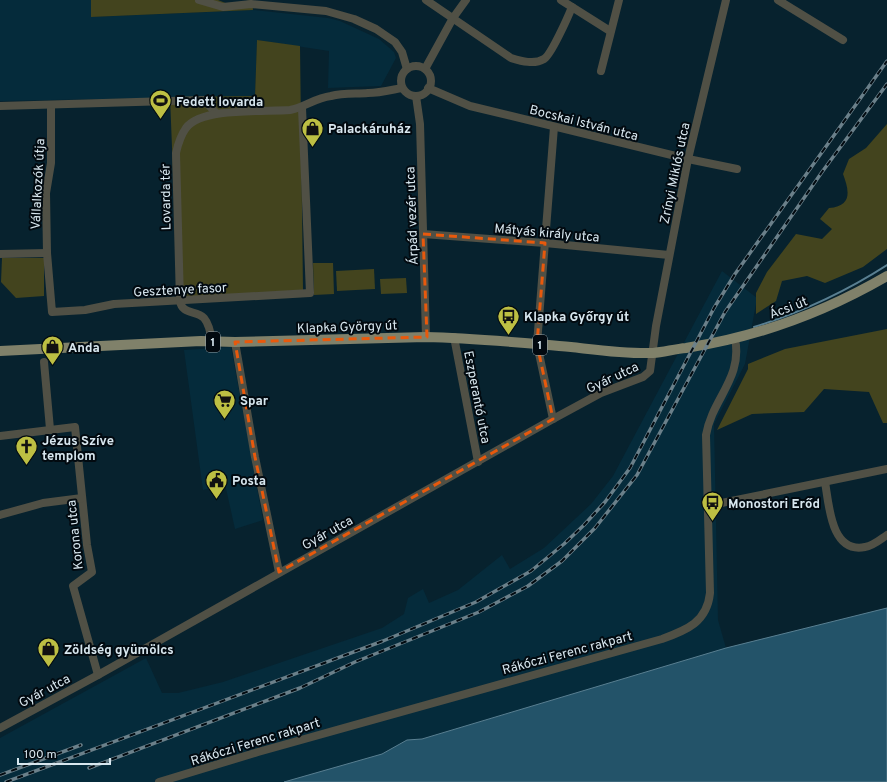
<svg xmlns="http://www.w3.org/2000/svg" width="887" height="782" font-family="Overpass,sans-serif">
<style>
.built{fill:#052b3b}
.green{fill:#43441e}
.water{fill:#235369;stroke:#597f91}
.lines{fill:none;stroke-linecap:round;stroke-linejoin:round}
.stream{stroke:#597f91;stroke-width:2}
.minor{stroke:#505045;stroke-width:8}
.major{stroke:#80816a;stroke-width:10}
.rail-casing{stroke:#6b808a;stroke-width:3.5}
.rail{stroke:#020a10;stroke-width:2;stroke-dasharray:6;stroke-linecap:butt}
.marked{fill:none;stroke:#e8590c;stroke-width:3;stroke-dasharray:8 5;stroke-linejoin:round}
.labels{text-anchor:middle;stroke-width:4;stroke-linejoin:round;paint-order:stroke}
.shield{fill:#020a10;stroke:#98a5ac;stroke-width:1}
.shield-label{font-size:12px;font-weight:bold;fill:#d8e7ef}
.poi-label{font-size:13px;font-weight:bold;fill:#d8e7ef;stroke:#020a10;text-anchor:start}
.street-label{font-size:13px;fill:#d8e7ef;stroke:#020a10}
</style>
<rect width="100%" height="100%" fill="#07222e"/>
<g class="built">
<path d="M 0,0 L 91,0 L 91,17 L 253,10 L 328,18 L 340,21 L 379,39 L 394,52 L 396,58 L 381,86 L 328,88 L 329,51 L 257,40 L 255,96 L 0,101 Z"/>
<path d="M 722,271 L 757,298 L 745,364 L 714,424 L 718,620 L 726,648 L 422,739 L 407,740 L 382,754 L 284,782 L 0,782 L 0,738 L 146,658 L 162,693 L 178,693 L 223,682 L 382,628 L 404,614 L 408,598 L 423,589 L 429,603 L 458,590 L 502,555 L 510,569 L 544,548 L 591,504 L 613,476 Z"/>
<path d="M 231,347 L 263,520 L 235,529 L 225,484 L 203,490 L 184,350 Z"/>
</g>
<g class="green">
<path d="M 91,0 L 218,0 L 228,4 L 252,0 L 253,10 L 91,17 Z"/>
<path d="M 257,40 L 300,46 L 303,290 L 178,298 L 170,97 L 255,96 Z"/>
<path d="M 887,124 L 887,249 L 863,267 L 825,283 L 807,276 L 782,281 L 776,301 L 756,314 L 756,293 L 767,272 L 796,234 L 822,239 L 832,229 L 820,219 L 829,208 C 853,206 849,190 843,174 L 849,159 L 866,148 Z"/>
<path d="M 2,258 L 44,258 L 44,296 L 16,298 L 1,282 Z"/>
<path d="M 313,263 L 333,263 L 334,294 L 314,295 Z"/>
<path d="M 374,269 L 375,289 L 337,291 L 336,271 Z"/>
<path d="M 406,278 L 407,293 L 381,294 L 380,279 Z"/>
<path d="M 887,329 L 887,423 L 883,423 L 869,392 L 824,389 L 804,412 L 752,414 L 717,430 L 748,369 L 748,364 L 785,349 Z"/>
</g>
<path class="water" d="M 887,608 L 887,782 L 284,782 L 382,754 L 407,740 L 422,739 L 726,648 Z"/>
<g class="lines">
<path class="stream" d="M 754,327 C 802,312 845,292 887,265"/>
<g class="minor">
<path d="M 199,0 L 223,7 L 251,4 L 326,11 L 354,19 L 376,29 L 395,42 L 402,52 L 407,69"/>
<path d="M 426,0 L 511,58 C 521,61 534,65 544,59 C 551,55 568,17 572,7"/>
<path d="M 561,0 L 610,31"/>
<path d="M 778,0 L 843,40"/>
<circle cx="416" cy="81" r="15"/>
<path d="M 425,69 L 453,18 L 466,0"/>
<path d="M 601,71 L 619,0"/>
<path d="M 428,88 L 470,106 L 688,159 L 737,169"/>
<path d="M 416,96 L 420,124 L 426,337"/>
<path d="M 51,105 L 51,163 L 46,193 L 47,253 L 52,312 L 85,310 L 114,304 L 310,293 L 302,108"/>
<path d="M 0,106 L 204,100 L 216,113"/>
<path d="M 423,234 L 545,243 L 669,255"/>
<path d="M 0,254 L 47,253"/>
<path d="M 454,337 L 478,462"/>
<path d="M 212,342 C 211,334 209,324 204,318 C 196,310 182,315 180,301 L 176,153 C 178,144 181,135 186,128 C 202,107 264,112 290,110 C 305,107 315,98 331,96 C 343,93 356,94 368,93 C 380,93 391,90 402,88"/>
<path d="M 235,342 L 255,457 L 279,572"/>
<path d="M 44,362 L 50,429"/>
<path d="M 553,419 L 537,344 L 554,127"/>
<path d="M 0,436 L 75,427 L 87,545 L 92,572 L 73,586 L 98,675"/>
<path d="M 825,482 C 829,505 831,554 865,547 C 873,546 881,539 887,535"/>
<path d="M 707,506 L 887,469"/>
<path d="M 0,515 L 43,503 L 82,498"/>
<path d="M 0,728 L 98,675 L 553,419 L 601,393 L 643,377 L 650,371 L 656,326 L 688,159 L 726,0"/>
<path d="M 159,782 L 258,752 L 662,639 C 687,630 707,622 710,593 L 706,435 C 712,399 743,378 735,339"/>
</g>
<path class="major" d="M 0,351 L 201,341 L 235,342 L 426,337 C 475,338 523,343 571,347 C 598,350 626,354 653,353 C 664,352 675,349 686,348 C 757,337 825,312 887,276"/>
<defs>
<g id="rail">
<path d="M 89,768 L 300,688 L 355,662 L 479,612 L 528,586 L 562,561 L 595,528 L 637,475 L 725,312 L 822,172 L 887,84"/>
<path d="M 0,775 L 81,745"/>
<path d="M 6,782 L 383,641 L 476,602 L 531,571 L 564,544 L 584,525 L 605,502 L 630,468 L 714,308 L 735,274 L 887,61"/>
</g>
</defs>
<use href="#rail" class="rail-casing"/>
<use href="#rail" class="rail"/>
</g>
<path class="marked" d="M 423,234 L 545,243 L 537,344 L 553,419 L 279,572 L 255,457 L 235,342 L 427,337 Z"/>
<defs>
<symbol id="stadium-pin" viewBox="-11 -11 22 30"><path d="M0 17L-7.5 6A9.5 9.5 0 1 1 7.5 6Z" fill="#bdbf43" stroke="#020a10"/><path d="M0-5a6.5 5 0 1 0 0 10a6.5 5 0 1 0 0-10ZM-3.5-1.8h7v3.6h-7Z" fill="#111"/></symbol>
<symbol id="shop-pin" viewBox="-11 -11 22 30"><path d="M0 17L-7.5 6A9.5 9.5 0 1 1 7.5 6Z" fill="#bdbf43" stroke="#020a10"/><path d="M-5-2.5h2.3a2.7 3.5 0 0 1 5.4 0H5L5.5 6h-11ZM-1.5-2.5h3a1.5 2.3 0 0 0-3 0Z" fill="#111"/></symbol>
<symbol id="bus-pin" viewBox="-11 -11 22 30"><path d="M0 17L-7.5 6A9.5 9.5 0 1 1 7.5 6Z" fill="#bdbf43" stroke="#020a10"/><path d="M-5-6H5V4H4V6H2V4H-2V6H-4V4H-5ZM-3.5-4V0h7V-4ZM-3.5 1.2v1.5H-2V1.2ZM2 1.2v1.5H3.5V1.2Z" fill="#111"/></symbol>
<symbol id="supermarket-pin" viewBox="-11 -11 22 30"><path d="M0 17L-7.5 6A9.5 9.5 0 1 1 7.5 6Z" fill="#bdbf43" stroke="#020a10"/><path d="M-6-5.5h2.5l.6 2H6L4.5 2H-2.5L-4.4-4H-6ZM-1.5 3.2a1.3 1.3 0 1 0 .1 0ZM3 3.2a1.3 1.3 0 1 0 .1 0Z" fill="#111"/></symbol>
<symbol id="church-pin" viewBox="-11 -11 22 30"><path d="M0 17L-7.5 6A9.5 9.5 0 1 1 7.5 6Z" fill="#bdbf43" stroke="#020a10"/><path d="M-1.2-6h2.4v3.5h3.3v2.4h-3.3V6h-2.4V-.1h-3.3v-2.4h3.3Z" fill="#111"/></symbol>
<symbol id="civic-pin" viewBox="-11 -11 22 30"><path d="M0 17L-7.5 6A9.5 9.5 0 1 1 7.5 6Z" fill="#bdbf43" stroke="#020a10"/><path d="M-.6-6.5H3V-4.5H.6V-3L4-1V1h2V6H-6V1h2V-1L-.6-3ZM-1.2 2.5V6h2.4V2.5Z" fill="#111"/></symbol>
</defs>
<g fill-rule="evenodd">
<use href="#stadium-pin" x="148" y="88" width="25" height="34"/>
<use href="#shop-pin" x="300" y="116" width="25" height="34"/>
<use href="#bus-pin" x="496" y="304" width="25" height="34"/>
<use href="#shop-pin" x="40" y="334" width="25" height="34"/>
<use href="#supermarket-pin" x="212" y="388" width="25" height="34"/>
<use href="#church-pin" x="14" y="434" width="25" height="34"/>
<use href="#civic-pin" x="204" y="468" width="25" height="34"/>
<use href="#bus-pin" x="700" y="490" width="25" height="34"/>
<use href="#shop-pin" x="36" y="636" width="25" height="34"/>
</g>
<g class="labels">
<g class="shield">
<rect x="206" y="332" width="14" height="20" rx="3"/>
<rect x="533" y="335" width="14" height="20" rx="3"/>
</g>
<g class="shield-label">
<text x="213" y="346">1</text>
<text x="540" y="349">1</text>
</g>
<g class="poi-label">
<text x="176" y="106">Fedett lovarda</text>
<text x="328" y="133">Palackáruház</text>
<text x="524" y="321">Klapka Győrgy út</text>
<text x="68" y="352">Anda</text>
<text x="240" y="405">Spar</text>
<text x="42" y="445">Jézus Szíve<tspan x="42" dy="15">templom</tspan></text>
<text x="232" y="485">Posta</text>
<text x="728" y="508">Monostori Erőd</text>
<text x="64" y="654">Zöldség gyümölcs</text>
</g>
<g class="street-label">
<text transform="translate(584 122) rotate(14)" y="5">Bocskai István utca</text>
<text transform="translate(674 173) rotate(-78)" y="5">Zrínyi Miklós utca</text>
<text transform="translate(37 184) rotate(-87)" y="5">Vállalkozók útja</text>
<text transform="translate(165 197) rotate(-91)" y="5">Lovarda tér</text>
<text transform="translate(411 216) rotate(-92)" y="5">Árpád vezér utca</text>
<text transform="translate(547 232) rotate(5)" y="5">Mátyás király utca</text>
<text transform="translate(180 289) rotate(-3)" y="5">Gesztenye fasor</text>
<text transform="translate(788 307) rotate(-21)" y="5">Ácsi út</text>
<text transform="translate(347 326) rotate(-2)" y="5">Klapka György út</text>
<text transform="translate(612 377) rotate(-25)" y="5">Gyár utca</text>
<text transform="translate(478 397) rotate(79)" y="5">Eszperantó utca</text>
<text transform="translate(327 532) rotate(-29)" y="5">Gyár utca</text>
<text transform="translate(74 535) rotate(-96)" y="5">Korona utca</text>
<text transform="translate(567 652) rotate(-15)" y="5">Rákóczi Ferenc rakpart</text>
<text transform="translate(44 690) rotate(-28)" y="5">Gyár utca</text>
<text transform="translate(255 741) rotate(-17)" y="5">Rákóczi Ferenc rakpart</text>
</g>
</g>
<path d="M18 758v6h92v-6" fill="none" stroke="#d8e7ef" stroke-width="2"/>
<text x="24" y="758" font-size="12" fill="#d8e7ef" stroke="#020a10" stroke-width="3" paint-order="stroke">100 m</text>
</svg>
